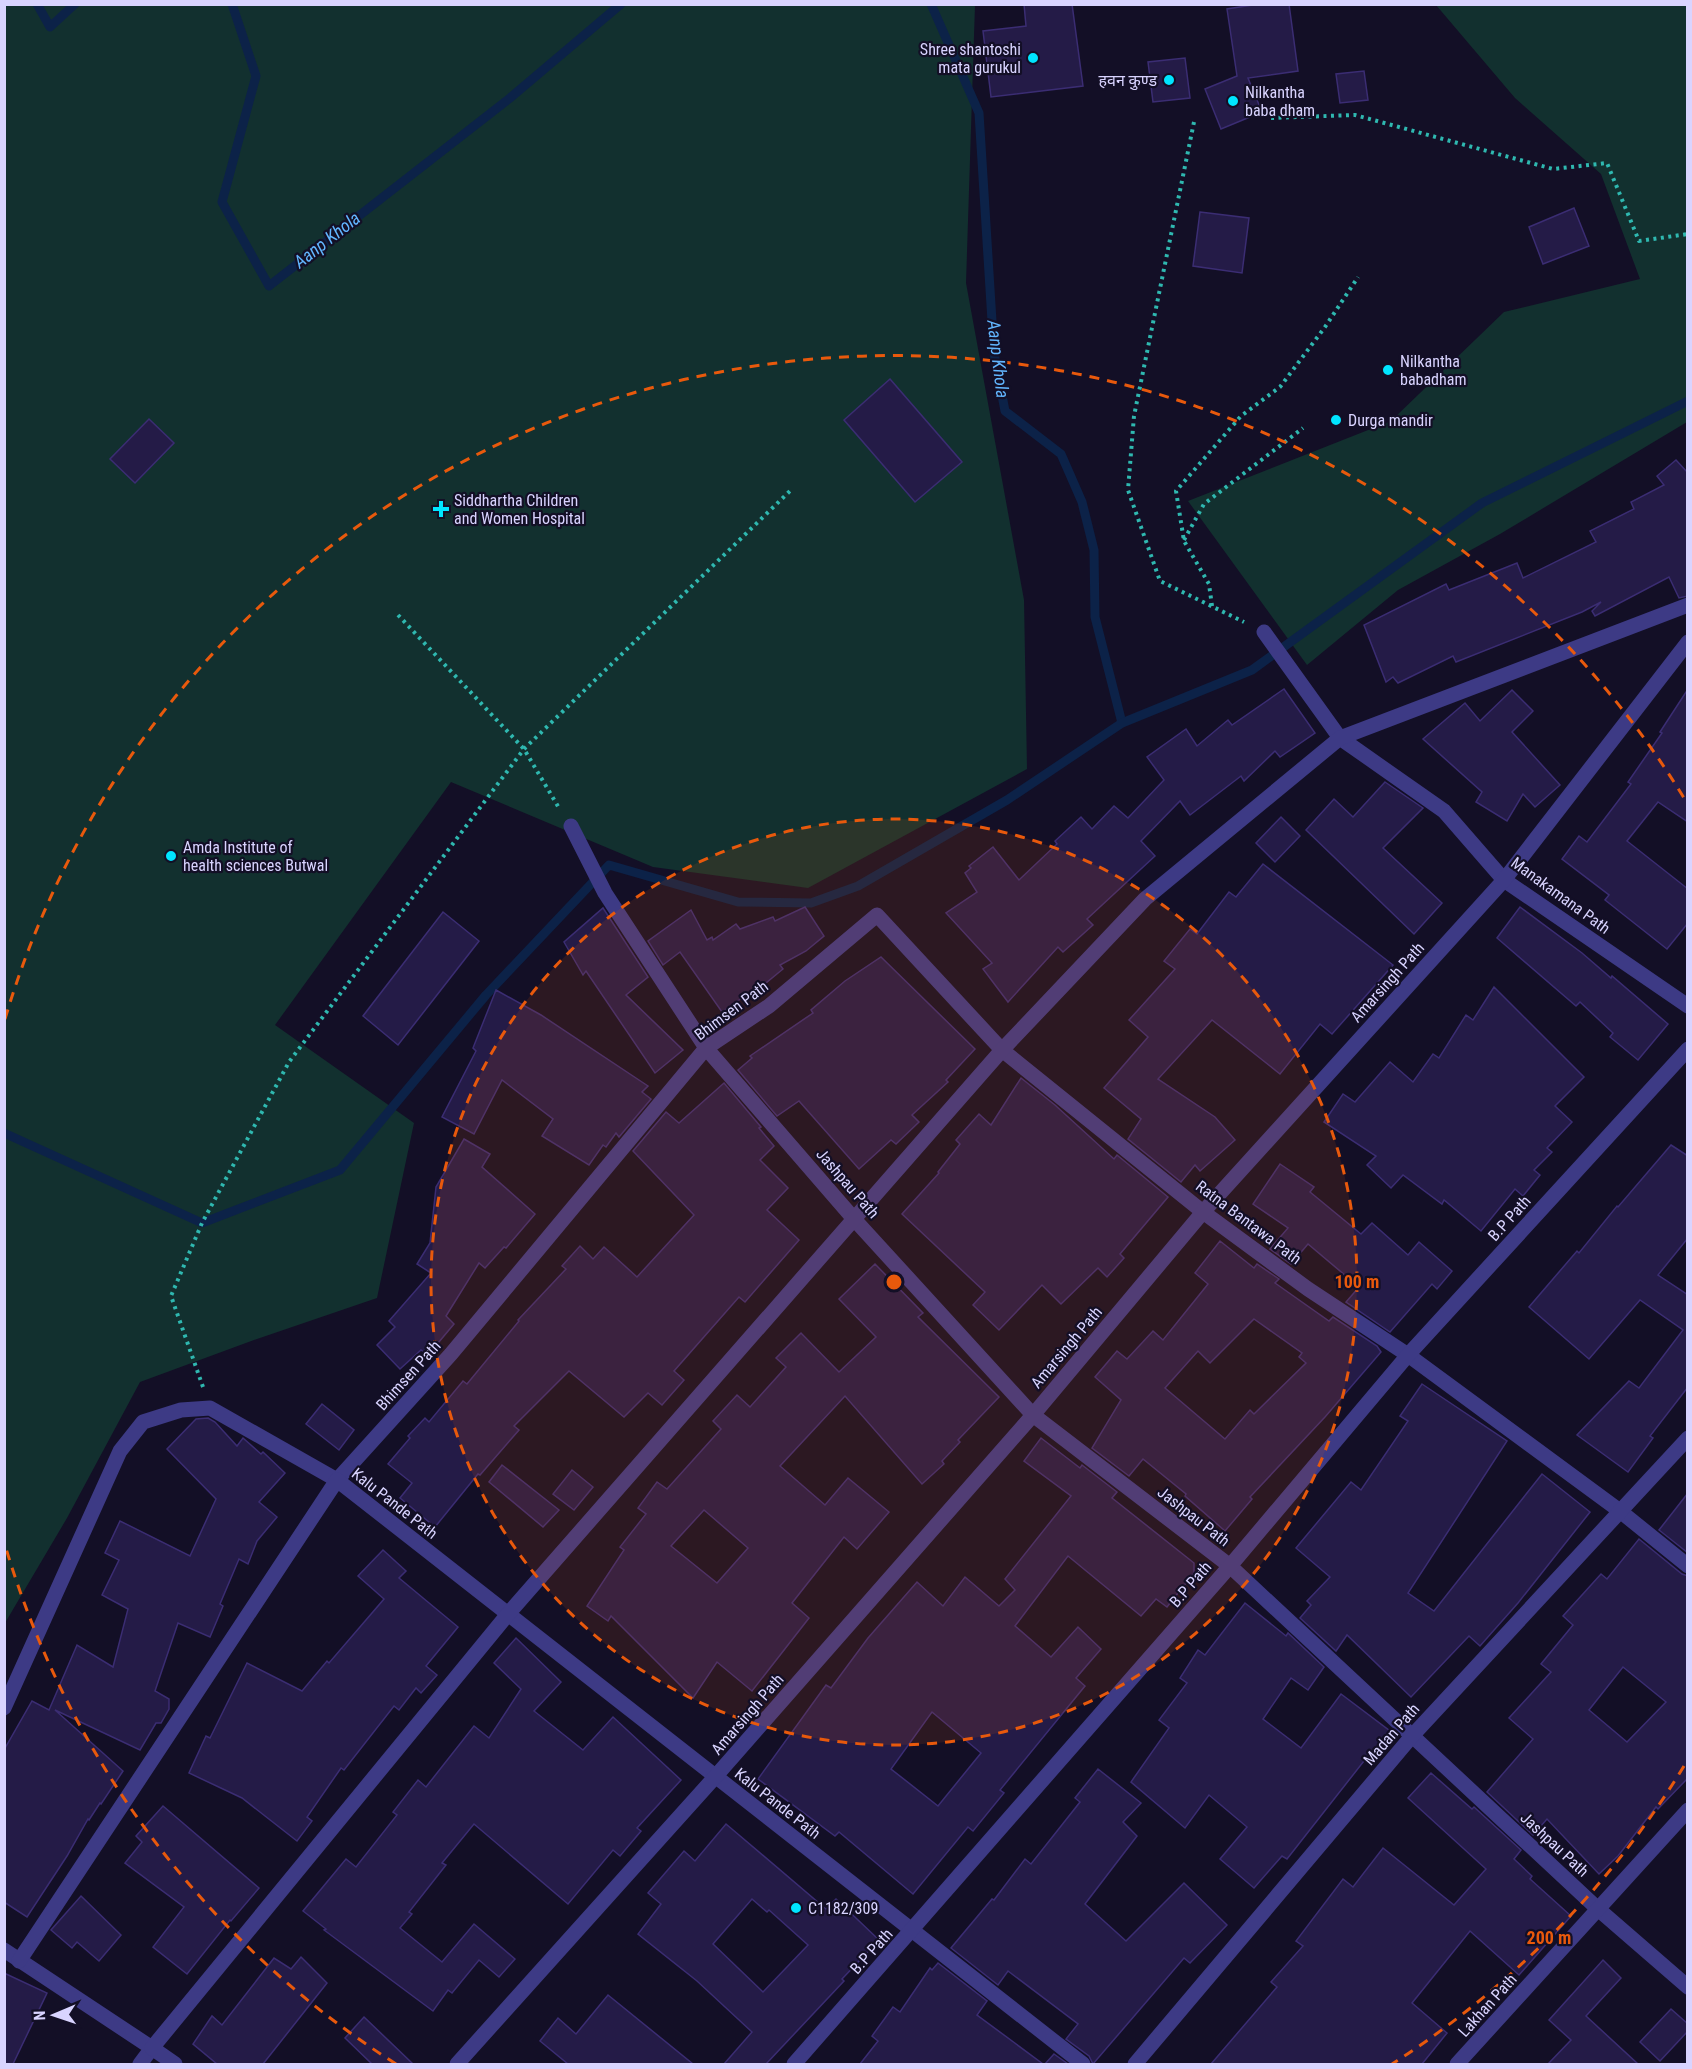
<svg xmlns="http://www.w3.org/2000/svg" width="1692" height="2069" font-family="'Roboto Condensed','Noto Sans Devanagari',sans-serif">
<style>
.green{fill:#12302f}
.lines{fill:none;stroke-linecap:round;stroke-linejoin:round}
.stream{stroke:#0c2248;stroke-width:9}
.building{fill:#241b47;stroke:#3b2d73;stroke-width:1.5;fill-rule:evenodd}
.path{stroke:#2fb8b0;stroke-width:4;stroke-dasharray:3 4.5;stroke-linecap:butt}
.minor{stroke:#3d3a85;stroke-width:15}
.ring{fill:none;stroke:#e8590c;stroke-width:3;stroke-dasharray:10 8}
.poi-dot{fill:#00e5ff;stroke:#130f26;stroke-width:2}
.labels{text-anchor:middle;stroke-width:4.5;stroke-linejoin:round;paint-order:stroke}
.poi-label{font-size:16px;fill:#d9d4ff;stroke:#130f26;text-anchor:start}
.street-label{font-size:16px;fill:#d9d4ff;stroke:#130f26}
.water-label{font-size:18px;font-style:italic;fill:#62b6ff;stroke:#130f26}
.centre{fill:#e8590c;stroke:#130f26;stroke-width:3}
.ring-label{font-size:18px;text-anchor:middle;font-weight:bold;fill:#e8590c;stroke:#130f26;stroke-width:4.5;stroke-linejoin:round;paint-order:stroke}
</style>
<rect width="100%" height="100%" fill="#130f26"/>
<g class="green">
<path d="M 5,5 L 975,5 L 966,283 L 1024,600 L 1027,769 L 808,888 L 653,867 L 451,782 L 275,1025 L 414,1123 L 377,1298 L 257,1339 L 140,1382 L 67,1518 L 5,1623 Z"/>
<path d="M 1436,5 L 1687,5 L 1687,422 L 1500,534 L 1398,590 L 1307,665 L 1188,501 L 1391,421 L 1504,312 L 1640,279 L 1601,174 L 1515,98 Z"/>
</g>
<g class="lines">
<g class="stream">
<path d="M 37,4 L 50,27 L 75,4"/>
<path d="M 232,4 L 256,76 L 222,202 L 269,286 L 510,98 L 621,4"/>
<path d="M 931,4 L 979,113 L 994,353 L 1005,411 L 1061,454 L 1082,502 L 1094,550 L 1095,617 L 1122,723"/>
<path d="M 4,1133 L 202,1223 L 340,1170 L 486,995 L 609,865 L 738,902 L 811,903 L 858,886 L 1007,800 L 1122,723 L 1252,670 L 1482,503 L 1688,401"/>
</g>
</g>
<g class="building">
<path d="M 1024,4 L 1072,4 L 1083,86 L 991,97 L 983,31 L 1026,26 Z"/>
<path d="M 1259,4 L 1289,4 L 1298,71 L 1248,78 L 1262,112 L 1221,129 L 1205,89 L 1237,76 L 1227,9 Z"/>
<path d="M 1185,58 L 1190,98 L 1153,102 L 1148,62 Z"/>
<path d="M 1364,71 L 1368,100 L 1340,103 L 1336,74 Z"/>
<path d="M 1574,208 L 1589,246 L 1543,264 L 1529,227 Z"/>
<path d="M 1200,212 L 1249,218 L 1242,273 L 1193,266 Z"/>
<path d="M 890,379 L 962,462 L 915,502 L 844,420 Z"/>
<path d="M 149,419 L 174,443 L 135,483 L 110,459 Z"/>
<path d="M 1676,460 L 1688,473 L 1688,596 L 1679,598 L 1669,577 L 1595,616 L 1592,611 L 1601,602 L 1582,612 L 1456,662 L 1453,656 L 1398,683 L 1393,677 L 1386,682 L 1364,625 L 1446,584 L 1449,590 L 1517,563 L 1523,578 L 1596,542 L 1590,531 L 1634,509 L 1631,502 L 1664,485 L 1657,476 Z"/>
<path d="M 1284,689 L 1315,733 L 1280,757 L 1275,751 L 1244,781 L 1241,776 L 1190,815 L 1180,801 L 1141,841 L 1155,856 L 1087,919 L 1093,925 L 1063,952 L 1058,947 L 1008,1002 L 983,969 L 992,963 L 946,913 L 977,892 L 965,873 L 971,868 L 969,866 L 993,847 L 1019,880 L 1057,844 L 1055,841 L 1081,817 L 1092,829 L 1114,806 L 1128,818 L 1164,780 L 1147,757 L 1186,729 L 1197,746 L 1228,720 L 1232,725 Z"/>
<path d="M 1688,689 L 1688,822 L 1658,802 L 1627,841 L 1688,889 L 1688,923 L 1667,949 L 1605,900 L 1609,895 L 1562,859 L 1579,836 L 1587,842 L 1631,784 L 1628,782 L 1662,733 L 1660,732 Z"/>
<path d="M 1512,690 L 1533,711 L 1512,732 L 1560,785 L 1535,807 L 1523,794 L 1507,821 L 1476,802 L 1482,792 L 1423,739 L 1465,703 L 1480,721 Z"/>
<path d="M 1385,782 L 1423,808 L 1383,848 L 1442,903 L 1414,934 L 1306,830 L 1334,799 L 1353,817 Z"/>
<path d="M 1281,817 L 1300,836 L 1275,862 L 1256,843 Z"/>
<path d="M 1263,864 L 1393,965 L 1332,1034 L 1320,1024 L 1280,1074 L 1212,1020 L 1158,1079 L 1215,1117 L 1235,1140 L 1200,1171 L 1195,1165 L 1181,1182 L 1128,1139 L 1141,1119 L 1104,1088 L 1148,1037 L 1129,1020 L 1175,969 L 1164,961 L 1190,929 L 1197,934 L 1229,892 L 1236,897 Z"/>
<path d="M 805,907 L 824,936 L 806,951 L 780,965 L 783,969 L 760,988 L 759,986 L 722,1012 L 680,952 L 663,965 L 648,941 L 691,910 L 707,940 L 712,937 L 713,940 L 736,924 L 740,929 L 773,917 L 775,921 Z"/>
<path d="M 1520,907 L 1582,953 L 1611,978 L 1612,976 L 1668,1024 L 1638,1060 L 1610,1037 L 1613,1033 L 1580,1002 L 1576,1006 L 1497,938 Z"/>
<path d="M 603,908 L 648,977 L 626,995 L 683,1050 L 655,1073 L 586,971 L 583,975 L 564,942 Z"/>
<path d="M 443,912 L 479,941 L 398,1045 L 363,1016 Z"/>
<path d="M 881,957 L 975,1049 L 946,1080 L 948,1082 L 912,1115 L 919,1122 L 896,1144 L 891,1140 L 859,1169 L 799,1101 L 777,1116 L 738,1070 L 752,1058 L 750,1056 L 813,1013 L 811,1010 L 845,981 Z"/>
<path d="M 1494,987 L 1584,1077 L 1555,1106 L 1572,1122 L 1547,1148 L 1552,1152 L 1534,1170 L 1540,1175 L 1523,1196 L 1515,1189 L 1481,1231 L 1444,1200 L 1442,1204 L 1403,1175 L 1391,1188 L 1367,1165 L 1376,1156 L 1324,1122 L 1343,1094 L 1355,1102 L 1390,1062 L 1413,1082 L 1433,1054 L 1439,1058 L 1466,1015 L 1473,1020 Z"/>
<path d="M 496,990 L 541,1015 L 648,1086 L 642,1092 L 651,1099 L 619,1137 L 616,1133 L 606,1147 L 603,1145 L 589,1165 L 542,1136 L 553,1119 L 502,1080 L 474,1134 L 442,1117 L 476,1051 L 473,1048 Z"/>
<path d="M 1021,1078 L 1055,1105 L 1114,1159 L 1117,1155 L 1168,1197 L 1120,1254 L 1124,1258 L 1107,1277 L 1098,1268 L 1061,1304 L 1042,1285 L 999,1330 L 973,1305 L 985,1292 L 902,1214 L 939,1173 L 938,1172 L 960,1144 L 956,1140 L 979,1114 L 991,1125 Z"/>
<path d="M 724,1083 L 761,1127 L 759,1128 L 774,1146 L 760,1160 L 788,1188 L 767,1210 L 799,1240 L 745,1302 L 739,1297 L 674,1371 L 684,1380 L 662,1405 L 648,1393 L 624,1417 L 569,1371 L 514,1426 L 519,1430 L 480,1475 L 478,1474 L 435,1527 L 400,1498 L 412,1483 L 388,1464 L 410,1438 L 408,1436 L 425,1418 L 429,1422 L 463,1381 L 467,1384 L 519,1321 L 518,1320 L 566,1269 L 562,1266 L 580,1246 L 593,1259 L 604,1247 L 637,1277 L 694,1215 L 633,1151 L 666,1112 L 679,1123 Z"/>
<path d="M 464,1139 L 490,1154 L 482,1167 L 535,1214 L 506,1248 L 504,1247 L 485,1268 L 479,1263 L 446,1316 L 454,1324 L 428,1355 L 421,1350 L 400,1369 L 377,1345 L 395,1327 L 389,1321 L 431,1273 L 417,1264 L 430,1243 L 436,1187 Z"/>
<path d="M 1671,1145 L 1688,1156 L 1688,1238 L 1658,1275 L 1688,1295 L 1688,1387 L 1650,1436 L 1653,1438 L 1628,1472 L 1577,1435 L 1629,1381 L 1639,1388 L 1683,1330 L 1640,1300 L 1589,1359 L 1529,1307 L 1577,1251 L 1579,1253 L 1617,1206 L 1618,1207 Z"/>
<path d="M 1280,1164 L 1314,1187 L 1310,1192 L 1361,1234 L 1372,1223 L 1408,1255 L 1419,1242 L 1452,1271 L 1437,1289 L 1432,1284 L 1390,1332 L 1346,1302 L 1359,1287 L 1308,1244 L 1291,1264 L 1270,1249 L 1288,1228 L 1253,1204 Z"/>
<path d="M 1220,1241 L 1254,1268 L 1257,1264 L 1279,1279 L 1275,1283 L 1329,1321 L 1333,1317 L 1377,1346 L 1381,1352 L 1325,1417 L 1250,1497 L 1252,1499 L 1225,1531 L 1185,1496 L 1186,1494 L 1143,1459 L 1129,1476 L 1092,1448 L 1121,1400 L 1095,1377 L 1117,1351 L 1127,1359 L 1153,1331 L 1163,1340 L 1208,1284 L 1195,1273 ZM 1254,1319 L 1302,1353 L 1299,1357 L 1306,1363 L 1254,1414 L 1250,1410 L 1225,1439 L 1165,1388 L 1198,1351 L 1210,1363 Z"/>
<path d="M 875,1264 L 923,1313 L 918,1317 L 999,1397 L 958,1440 L 960,1442 L 942,1461 L 944,1464 L 922,1484 L 845,1396 L 780,1466 L 825,1505 L 848,1478 L 889,1512 L 857,1549 L 844,1537 L 792,1603 L 809,1618 L 752,1691 L 717,1662 L 693,1698 L 611,1616 L 608,1621 L 587,1606 L 624,1550 L 620,1547 L 646,1514 L 638,1508 L 657,1482 L 667,1489 L 721,1429 L 713,1421 L 737,1395 L 750,1407 L 786,1367 L 776,1358 L 801,1333 L 839,1372 L 876,1337 L 839,1299 ZM 704,1510 L 748,1548 L 717,1583 L 671,1546 Z"/>
<path d="M 1422,1384 L 1507,1441 L 1408,1593 L 1434,1611 L 1542,1474 L 1590,1512 L 1518,1603 L 1480,1646 L 1469,1636 L 1411,1697 L 1347,1635 L 1336,1651 L 1300,1618 L 1311,1605 L 1307,1601 L 1330,1577 L 1296,1548 L 1351,1482 L 1361,1490 L 1408,1421 L 1400,1416 Z"/>
<path d="M 322,1404 L 354,1430 L 339,1450 L 306,1424 Z"/>
<path d="M 208,1418 L 215,1422 L 237,1446 L 243,1438 L 261,1454 L 263,1452 L 285,1473 L 259,1502 L 277,1517 L 257,1541 L 248,1564 L 239,1559 L 220,1604 L 223,1606 L 210,1637 L 178,1623 L 155,1691 L 169,1699 L 169,1709 L 161,1723 L 156,1723 L 140,1750 L 55,1710 L 123,1771 L 101,1804 L 100,1803 L 89,1820 L 88,1819 L 67,1856 L 27,1917 L 4,1902 L 4,1750 L 32,1701 L 49,1710 L 77,1645 L 113,1667 L 128,1609 L 102,1595 L 119,1560 L 105,1553 L 120,1521 L 190,1556 L 216,1499 L 167,1449 L 196,1419 Z"/>
<path d="M 1041,1438 L 1080,1468 L 1082,1465 L 1117,1492 L 1112,1498 L 1194,1563 L 1194,1573 L 1167,1607 L 1156,1599 L 1141,1616 L 1068,1556 L 1015,1626 L 1051,1657 L 1078,1627 L 1101,1649 L 1076,1678 L 1085,1686 L 1000,1790 L 1004,1793 L 973,1831 L 968,1827 L 913,1894 L 839,1832 L 835,1836 L 758,1779 L 826,1685 L 831,1688 L 868,1638 L 917,1582 L 943,1606 L 965,1577 L 999,1606 L 1015,1590 L 1005,1579 L 1071,1496 L 1024,1461 ZM 932,1712 L 981,1753 L 938,1806 L 891,1769 Z"/>
<path d="M 502,1465 L 559,1510 L 543,1527 L 489,1482 Z"/>
<path d="M 572,1470 L 593,1487 L 574,1510 L 553,1494 Z"/>
<path d="M 1688,1493 L 1688,1553 L 1659,1530 Z"/>
<path d="M 1639,1539 L 1682,1574 L 1688,1576 L 1688,1778 L 1658,1809 L 1656,1807 L 1618,1856 L 1599,1874 L 1547,1819 L 1533,1835 L 1487,1792 L 1533,1739 L 1509,1718 L 1551,1672 L 1541,1664 L 1573,1625 L 1563,1616 L 1601,1574 L 1607,1579 ZM 1623,1667 L 1666,1702 L 1627,1742 L 1589,1710 Z"/>
<path d="M 383,1550 L 406,1571 L 399,1578 L 458,1627 L 426,1666 L 437,1675 L 421,1693 L 416,1688 L 399,1710 L 394,1706 L 344,1770 L 341,1768 L 307,1817 L 312,1821 L 297,1841 L 242,1798 L 189,1773 L 206,1736 L 210,1738 L 247,1663 L 302,1691 L 327,1661 L 329,1663 L 384,1599 L 358,1576 Z"/>
<path d="M 1245,1603 L 1286,1636 L 1288,1633 L 1324,1667 L 1308,1690 L 1291,1678 L 1263,1719 L 1301,1748 L 1341,1694 L 1394,1734 L 1377,1757 L 1371,1752 L 1287,1859 L 1282,1856 L 1254,1888 L 1220,1859 L 1247,1827 L 1209,1795 L 1185,1828 L 1131,1782 L 1169,1728 L 1159,1720 L 1187,1683 L 1180,1678 L 1198,1650 L 1205,1655 Z"/>
<path d="M 516,1638 L 561,1682 L 534,1711 L 583,1750 L 613,1717 L 681,1780 L 637,1828 L 641,1831 L 620,1856 L 613,1850 L 568,1904 L 474,1824 L 442,1863 L 446,1865 L 409,1912 L 412,1914 L 400,1928 L 442,1962 L 474,1924 L 515,1959 L 499,1977 L 479,1960 L 452,1993 L 448,1990 L 433,2011 L 324,1930 L 326,1929 L 303,1911 L 346,1859 L 356,1867 L 397,1815 L 393,1812 L 418,1780 L 426,1787 L 474,1726 L 489,1738 L 521,1689 L 494,1663 Z"/>
<path d="M 1098,1769 L 1141,1803 L 1123,1822 L 1137,1836 L 1085,1904 L 1126,1941 L 1184,1883 L 1227,1925 L 1190,1963 L 1184,1958 L 1093,2064 L 1089,2056 L 1066,2039 L 1078,2024 L 1008,1971 L 998,1985 L 951,1948 L 992,1899 L 994,1900 L 1025,1859 L 1031,1864 L 1080,1802 L 1075,1798 Z"/>
<path d="M 1431,1773 L 1472,1809 L 1474,1807 L 1521,1850 L 1514,1859 L 1532,1876 L 1530,1879 L 1571,1916 L 1519,1975 L 1470,1931 L 1412,2003 L 1447,2033 L 1422,2064 L 1211,2064 L 1277,1987 L 1271,1982 L 1303,1946 L 1296,1941 L 1343,1879 L 1353,1887 L 1383,1848 L 1454,1905 L 1486,1869 L 1408,1798 Z"/>
<path d="M 163,1806 L 259,1888 L 231,1921 L 230,1920 L 187,1974 L 153,1947 L 184,1907 L 125,1863 L 142,1842 L 136,1836 Z"/>
<path d="M 726,1824 L 826,1909 L 836,1899 L 879,1940 L 842,1979 L 844,1981 L 766,2064 L 724,2064 L 752,2032 L 697,1981 L 638,1934 L 661,1904 L 648,1893 L 684,1851 L 695,1861 ZM 752,1899 L 767,1912 L 769,1910 L 808,1945 L 763,1992 L 713,1944 Z"/>
<path d="M 81,1896 L 121,1935 L 99,1961 L 77,1942 L 72,1948 L 51,1930 Z"/>
<path d="M 301,1957 L 327,1983 L 263,2064 L 217,2064 L 193,2044 L 212,2016 L 222,2025 L 274,1958 L 291,1969 Z"/>
<path d="M 1603,1960 L 1621,1978 L 1586,2016 L 1638,2064 L 1548,2064 L 1571,2040 L 1549,2020 Z"/>
<path d="M 938,1963 L 987,2001 L 977,2015 L 1043,2064 L 860,2064 L 878,2041 L 872,2036 L 893,2007 L 900,2012 L 930,1968 L 932,1970 Z"/>
<path d="M 4,1973 L 47,1993 L 13,2064 L 4,2064 Z"/>
<path d="M 608,1995 L 693,2064 L 568,2064 L 540,2041 L 558,2018 L 576,2034 Z"/>
<path d="M 1671,2009 L 1688,2024 L 1688,2031 L 1660,2061 L 1640,2042 Z"/>
<path d="M 364,2017 L 413,2064 L 372,2064 L 345,2038 Z"/>
<path d="M 1054,2054 L 1068,2064 L 1045,2064 Z"/>
</g>
<g class="lines">
<g class="path">
<path d="M 1271,118 L 1355,115 L 1553,169 L 1607,163 L 1639,241 L 1688,234"/>
<path d="M 1194,122 L 1134,416 L 1128,490 L 1160,581 L 1244,622"/>
<path d="M 1184,540 L 1204,504 L 1303,428"/>
<path d="M 1212,606 L 1209,584 L 1184,541 L 1176,491 L 1241,416 L 1280,387 L 1325,327 L 1358,277"/>
<path d="M 398,615 L 524,749 L 559,808"/>
<path d="M 203,1387 L 171,1296 L 202,1223 L 289,1062 L 524,749 L 792,489"/>
</g>
<g class="minor">
<path d="M 1264,632 L 1340,738 L 1444,811 L 1504,880 L 1688,1006"/>
<path d="M 571,826 L 605,893 L 706,1048 L 854,1219 L 1033,1415 L 1230,1566 L 1598,1909 L 1688,1987"/>
<path d="M 4,1708 L 120,1451 L 143,1422 L 181,1410 L 210,1408 L 337,1480 L 451,1354 L 706,1048 L 769,1006 L 877,915 L 1002,1050 L 1203,1212 L 1308,1289 L 1408,1355 L 1620,1511 L 1688,1566"/>
<path d="M 4,1950 L 152,2048 L 140,2064"/>
<path d="M 19,1961 L 337,1480 L 1083,2064"/>
<path d="M 175,2064 L 152,2048 L 508,1614 L 1002,1050 L 1145,899 L 1340,738 L 1688,605"/>
<path d="M 457,2064 L 715,1777 L 1033,1415 L 1203,1212 L 1504,880 L 1688,642"/>
<path d="M 794,2064 L 1230,1566 L 1408,1355 L 1688,1049"/>
<path d="M 1135,2064 L 1412,1736 L 1688,1438"/>
<path d="M 1457,2064 L 1688,1810"/>
</g>
</g>
<circle cx="894" cy="1282" r="463" fill="#e8590c" fill-opacity=".12"/>
<g class="ring">
<circle cx="894" cy="1282" r="463"/>
<path d="M1684 1766A927 927 0 0 1 1392 2064M396 2064A927 927 0 0 1 5 1545M5 1019A927 927 0 0 1 1684 798"/>
</g>
<g class="poi-dot">
<circle cx="1033" cy="58" r="6"/>
<circle cx="1169" cy="80" r="6"/>
<circle cx="1233" cy="101" r="6"/>
<circle cx="1388" cy="370" r="6"/>
<circle cx="1336" cy="420" r="6"/>
<path d="M438 500h6v6h6v6h-6v6h-6v-6h-6v-6h6z"/>
<circle cx="171" cy="856" r="6"/>
<circle cx="796" cy="1908" r="6"/>
</g>
<g class="labels">
<g class="poi-label">
<text x="1021" y="55" text-anchor="end">Shree shantoshi<tspan x="1021" dy="18">mata gurukul</tspan></text>
<text x="1157" y="86" text-anchor="end">हवन कुण्ड</text>
<text x="1245" y="98">Nilkantha<tspan x="1245" dy="18">baba dham</tspan></text>
<text x="1400" y="367">Nilkantha<tspan x="1400" dy="18">babadham</tspan></text>
<text x="1348" y="426">Durga mandir</text>
<text x="454" y="506">Siddhartha Children<tspan x="454" dy="18">and Women Hospital</tspan></text>
<text x="183" y="853">Amda Institute of<tspan x="183" dy="18">health sciences Butwal</tspan></text>
<text x="808" y="1914">C1182/309</text>
</g>
<g class="street-label">
<text transform="translate(1561 895) rotate(36)" y="6">Manakamana Path</text>
<text transform="translate(1387 982) rotate(-48)" y="6">Amarsingh Path</text>
<text transform="translate(731 1010) rotate(-37)" y="6">Bhimsen Path</text>
<text transform="translate(848 1183) rotate(49)" y="6">Jashpau Path</text>
<text transform="translate(1509 1218) rotate(-48)" y="6">B.P Path</text>
<text transform="translate(1249 1222) rotate(37)" y="6">Ratna Bantawa Path</text>
<text transform="translate(1066 1347) rotate(-50)" y="6">Amarsingh Path</text>
<text transform="translate(408 1375) rotate(-48)" y="6">Bhimsen Path</text>
<text transform="translate(395 1503) rotate(38)" y="6">Kalu Pande Path</text>
<text transform="translate(1194 1516) rotate(38)" y="6">Jashpau Path</text>
<text transform="translate(1190 1584) rotate(-49)" y="6">B.P Path</text>
<text transform="translate(747 1714) rotate(-49)" y="6">Amarsingh Path</text>
<text transform="translate(1391 1734) rotate(-49)" y="6">Madan Path</text>
<text transform="translate(778 1803) rotate(38)" y="6">Kalu Pande Path</text>
<text transform="translate(1555 1844) rotate(43)" y="6">Jashpau Path</text>
<text transform="translate(871 1951) rotate(-48)" y="6">B.P Path</text>
<text transform="translate(1487 2005) rotate(-48)" y="6">Lakhan Path</text>
</g>
<g class="water-label">
<text transform="translate(327 240) rotate(-38)" y="6">Aanp Khola</text>
<text transform="translate(998 359) rotate(83)" y="6">Aanp Khola</text>
</g>
</g>
<circle cx="894" cy="1282" r="9" class="centre"/>
<g class="ring-label">
<text x="1357" y="1288">100 m</text>
<text x="1549" y="1944">200 m</text>
</g>
<rect width="1692" height="2069" fill="none" stroke="#d9d4ff" stroke-width="12"/>
<g transform="translate(54 2015) rotate(268)" stroke="#130f26" stroke-width="4.5" paint-order="stroke">
<path d="M0-4.5L10 22L0 15L-10 22Z" fill="#d9d4ff"/>
<text y="-9" font-size="16" font-weight="bold" text-anchor="middle" fill="#d9d4ff">N</text>
</g>
</svg>
